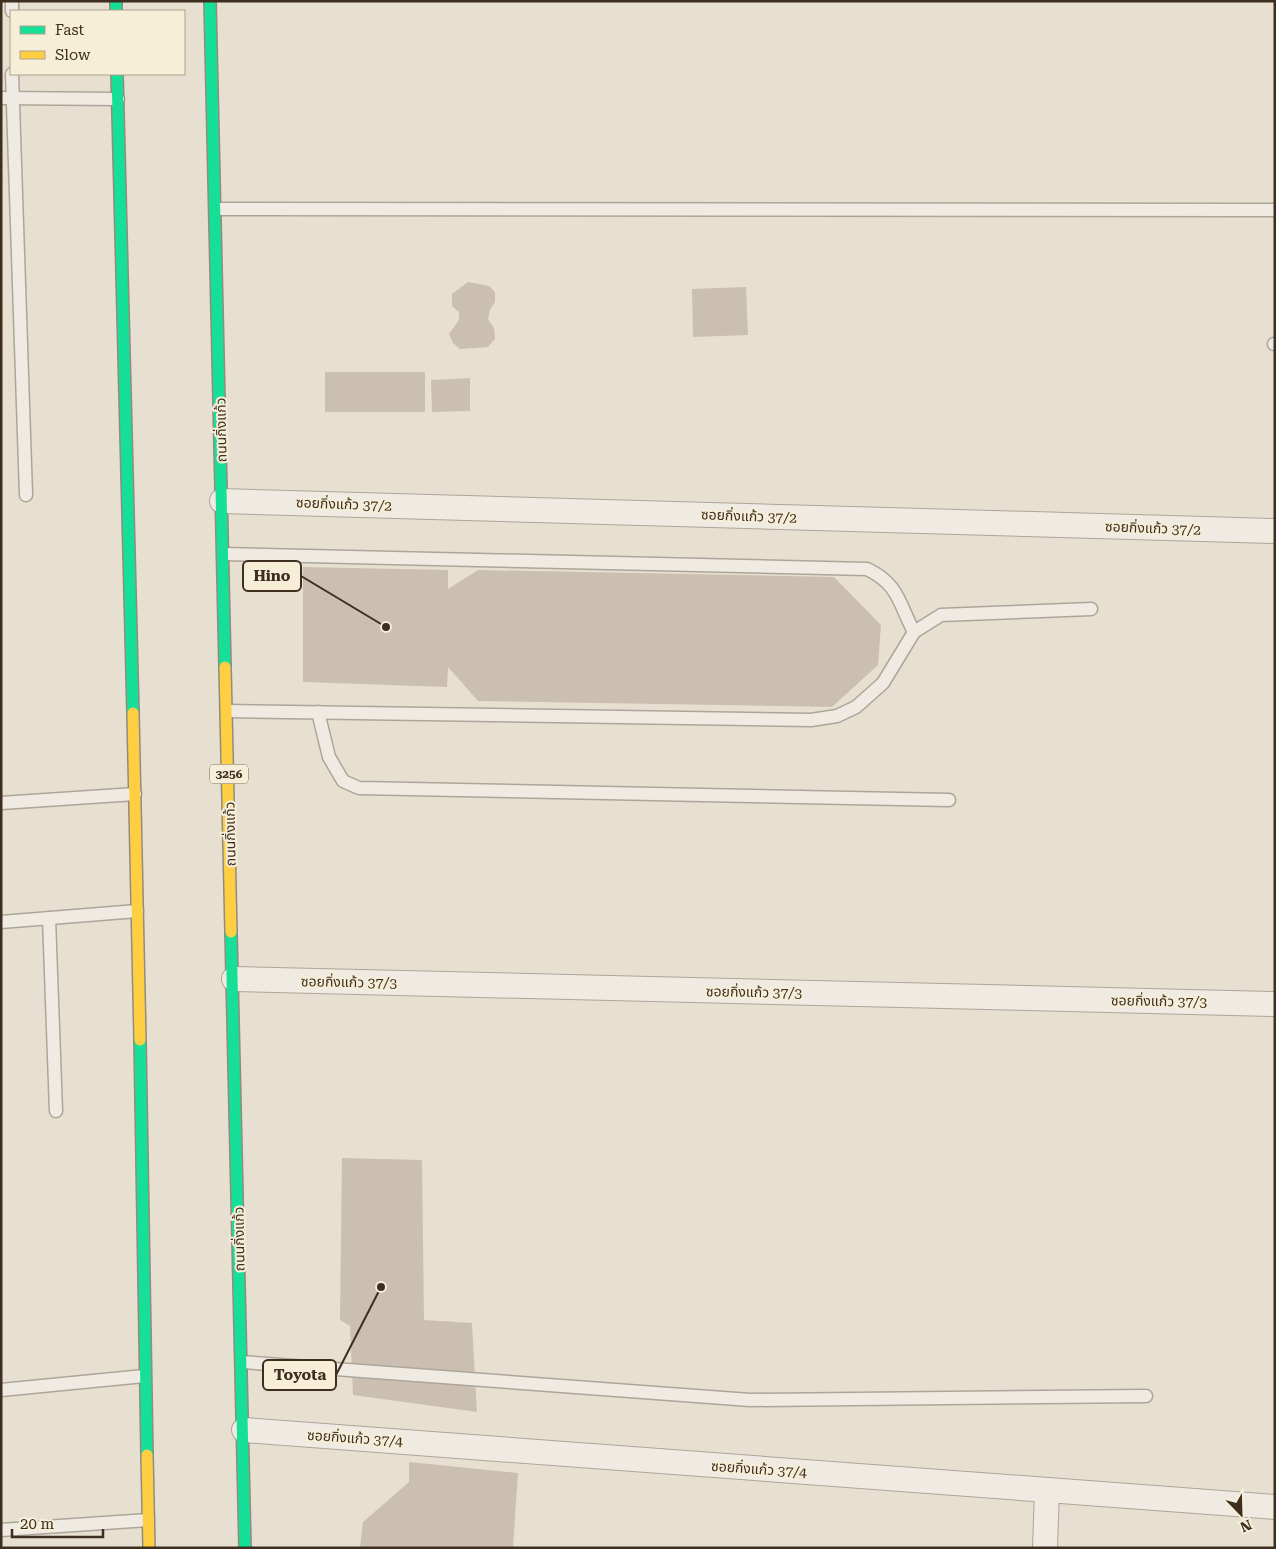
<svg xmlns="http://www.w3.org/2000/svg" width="1276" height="1549" font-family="'Roboto Serif','Noto Sans Thai',serif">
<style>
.building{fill:#cbbfb2}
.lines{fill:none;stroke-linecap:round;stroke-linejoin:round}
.lane-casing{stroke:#ada599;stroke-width:15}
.street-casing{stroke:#ada599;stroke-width:26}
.fast-casing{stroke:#928b80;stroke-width:14}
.slow-casing{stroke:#928b80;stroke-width:14}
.lane{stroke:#efebe3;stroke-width:12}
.street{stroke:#efebe3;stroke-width:24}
.fast{stroke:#16e098;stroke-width:11}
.slow{stroke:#ffcf43;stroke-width:11}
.labels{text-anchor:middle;stroke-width:4;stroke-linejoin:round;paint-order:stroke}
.shield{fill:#f7eed8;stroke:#756857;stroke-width:1}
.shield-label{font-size:12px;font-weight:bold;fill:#3d2e20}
.street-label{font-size:14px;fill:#3d2e20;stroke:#f7eed8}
.leader{fill:none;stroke:#3d2e20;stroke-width:2}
.callout-dot{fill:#3d2e20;stroke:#f7eed8;stroke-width:2}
.callout{fill:#f7eed8;stroke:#3d2e20;stroke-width:2}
.callout-label{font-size:15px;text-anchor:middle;font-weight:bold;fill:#3d2e20}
</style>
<rect width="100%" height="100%" fill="#e7e0d1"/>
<g class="building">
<path d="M 468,282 L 489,286 L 495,292 L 495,302 L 490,310 L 488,319 L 494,328 L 495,339 L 488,347 L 460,349 L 453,343 L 449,334 L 459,320 L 459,312 L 452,306 L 452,294 Z"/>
<path d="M 746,287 L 748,335 L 693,337 L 692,289 Z"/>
<rect x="325" y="372" width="100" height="40"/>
<path d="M 470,378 L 470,411 L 432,412 L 431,380 Z"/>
<path d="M 303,567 L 448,570 L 448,589 L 478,570 L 834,577 L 881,625 L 878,665 L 832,707 L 478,701 L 448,667 L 447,687 L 303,682 Z"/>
<path d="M 342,1158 L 422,1160 L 424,1320 L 472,1323 L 477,1412 L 353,1395 L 350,1326 L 340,1320 Z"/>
<path d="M 409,1462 L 518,1473 L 513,1548 L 360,1548 L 363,1522 L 409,1482 Z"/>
</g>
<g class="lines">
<defs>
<g id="lane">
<path d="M 12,1 L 12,11"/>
<path d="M 12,74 L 26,495"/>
<path d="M 1,98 L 118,99"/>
<path d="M 216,209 L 1275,210"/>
<path d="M 1274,344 L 1275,344"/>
<path d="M 224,554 L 867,569 C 899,584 899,604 914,632"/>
<path d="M 227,711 L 811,720 L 837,716 L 856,707 L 883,683 L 914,632 L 941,615 L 1091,609"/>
<path d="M 318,712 L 329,757 L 343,781 L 359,788 L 949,800"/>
<path d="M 1,803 L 135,794"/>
<path d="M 49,918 L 56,1111"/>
<path d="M 1,922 L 137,911"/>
<path d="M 242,1362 L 750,1400 L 1146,1396"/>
<path d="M 1,1390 L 144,1376"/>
<path d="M 1,1530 L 148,1520"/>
</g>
<g id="street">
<path d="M 222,501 L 1275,531"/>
<path d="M 234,979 L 1275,1004"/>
<path d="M 244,1430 L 1275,1507"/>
<path d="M 1045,1548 L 1047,1490"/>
</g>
<g id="fast">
<path d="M 116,1 L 116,11"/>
<path d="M 210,1 L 225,667"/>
<path d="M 117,74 L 133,713"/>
<path d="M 231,932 L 245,1548"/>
<path d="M 140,1040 L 147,1455"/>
</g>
<g id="slow">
<path d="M 225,667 L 231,932"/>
<path d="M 133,713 L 140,1040"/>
<path d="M 147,1455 L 149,1548"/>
</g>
</defs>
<use href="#lane" class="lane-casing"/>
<use href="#street" class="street-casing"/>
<use href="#fast" class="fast-casing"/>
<use href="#slow" class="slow-casing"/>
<use href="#lane" class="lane"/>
<use href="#street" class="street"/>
<use href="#fast" class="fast"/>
<use href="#slow" class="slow"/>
</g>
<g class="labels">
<rect class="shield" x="210" y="764.5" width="38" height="19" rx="4"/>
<g class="shield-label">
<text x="229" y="778">3256</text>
</g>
<g class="street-label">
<text transform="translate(221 430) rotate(-91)" y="5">ถนนกิ่งแก้ว</text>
<text transform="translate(344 504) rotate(2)" y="5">ซอยกิ่งแก้ว 37/2</text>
<text transform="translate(749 516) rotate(2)" y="5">ซอยกิ่งแก้ว 37/2</text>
<text transform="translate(1153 528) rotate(2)" y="5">ซอยกิ่งแก้ว 37/2</text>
<text transform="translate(230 834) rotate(-91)" y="5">ถนนกิ่งแก้ว</text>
<text transform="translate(349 982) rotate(1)" y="5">ซอยกิ่งแก้ว 37/3</text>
<text transform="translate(754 992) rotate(1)" y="5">ซอยกิ่งแก้ว 37/3</text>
<text transform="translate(1159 1001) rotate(1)" y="5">ซอยกิ่งแก้ว 37/3</text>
<text transform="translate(239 1239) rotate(-91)" y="5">ถนนกิ่งแก้ว</text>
<text transform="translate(355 1438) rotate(4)" y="5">ซอยกิ่งแก้ว 37/4</text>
<text transform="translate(759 1469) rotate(4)" y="5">ซอยกิ่งแก้ว 37/4</text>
</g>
</g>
<path class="leader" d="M386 627L301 576M381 1287L336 1375"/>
<g class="callout-dot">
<circle cx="386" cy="627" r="5"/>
<circle cx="381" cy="1287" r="5"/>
</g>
<g class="callout">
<rect x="243" y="561" width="58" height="30" rx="5"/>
<rect x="263" y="1360" width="73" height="30" rx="5"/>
</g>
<g class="callout-label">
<text x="272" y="581">Hino</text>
<text x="300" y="1380">Toyota</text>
</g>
<rect width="1276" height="1549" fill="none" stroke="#3d2e20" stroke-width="5"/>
<rect x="10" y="10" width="175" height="65" fill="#f7eed8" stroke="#ada18e"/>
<rect x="20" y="26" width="25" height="8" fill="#16e098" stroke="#ada18e"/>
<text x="55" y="35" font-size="15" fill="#3d2e20">Fast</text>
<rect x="20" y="51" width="25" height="8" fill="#ffcf43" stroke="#ada18e"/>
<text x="55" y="60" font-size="15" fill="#3d2e20">Slow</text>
<g transform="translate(1241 1514) rotate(157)" stroke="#f7eed8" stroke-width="4" paint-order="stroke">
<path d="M0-4L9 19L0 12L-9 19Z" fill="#3d2e20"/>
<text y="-8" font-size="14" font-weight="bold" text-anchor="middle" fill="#3d2e20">N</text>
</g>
<path d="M12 1529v8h91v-8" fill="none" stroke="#3d2e20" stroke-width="2.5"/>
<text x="20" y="1529" font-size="15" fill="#3d2e20" stroke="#f7eed8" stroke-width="4" paint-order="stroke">20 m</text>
</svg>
